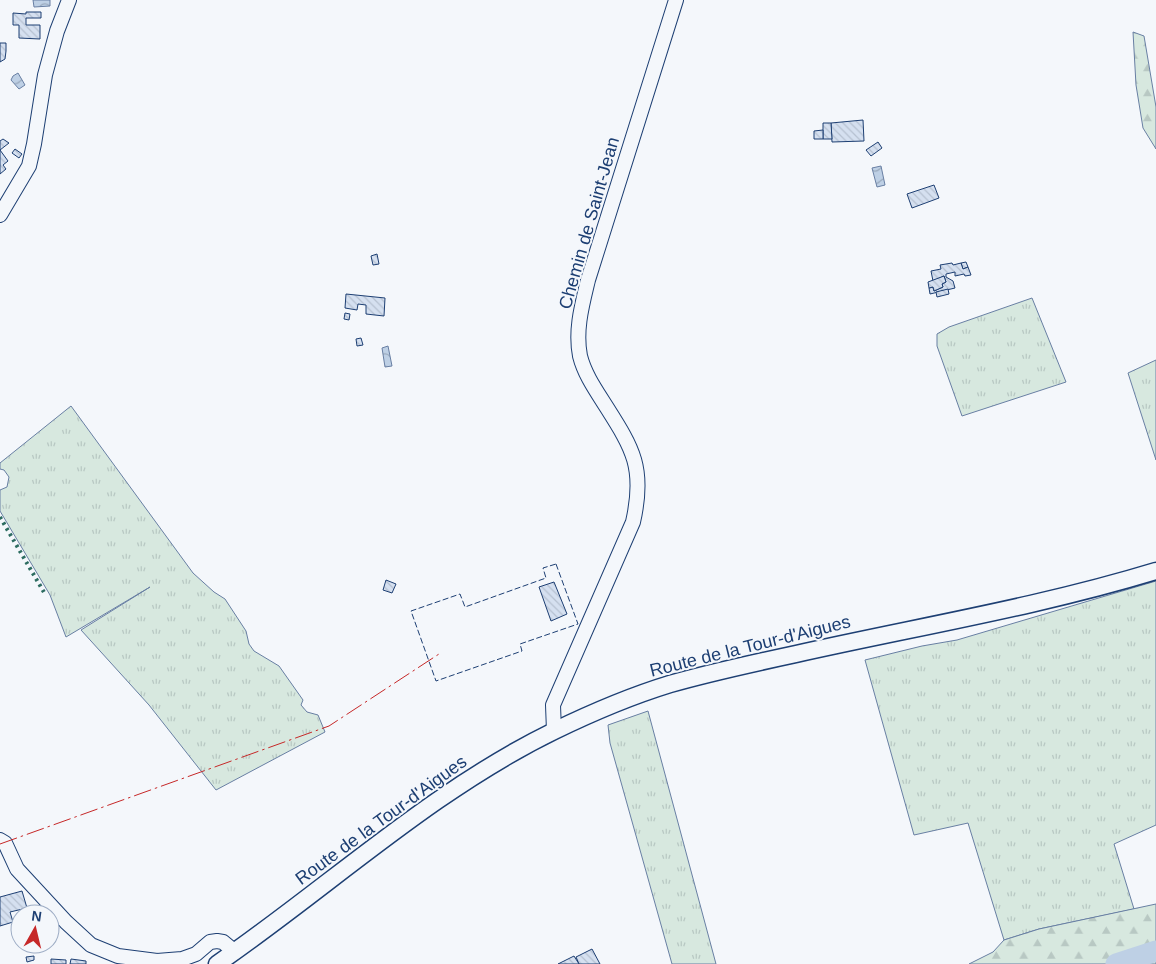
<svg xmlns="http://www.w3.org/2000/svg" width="1156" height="964" font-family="Arial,sans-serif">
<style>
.grass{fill:url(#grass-tufts);stroke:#687fa3}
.forest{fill:url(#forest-firs);stroke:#687fa3}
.water{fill:url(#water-waves);stroke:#687fa3}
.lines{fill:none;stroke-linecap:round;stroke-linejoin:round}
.river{stroke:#bed0e5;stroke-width:21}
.building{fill:url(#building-back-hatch);stroke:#1d3f73}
.minor-casing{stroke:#1d3f73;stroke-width:16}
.major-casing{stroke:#1d3f73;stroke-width:19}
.minor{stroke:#f4f7fb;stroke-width:14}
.major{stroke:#f4f7fb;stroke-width:16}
.hedge{stroke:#2c6c60;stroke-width:4;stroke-dasharray:2.5 4;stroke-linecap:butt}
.fence{stroke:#1d3f73;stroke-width:1;stroke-dasharray:6 2.5;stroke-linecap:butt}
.power{stroke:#c62828;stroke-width:1;stroke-dasharray:18 4 2.5 4;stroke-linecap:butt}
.labels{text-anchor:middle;stroke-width:4;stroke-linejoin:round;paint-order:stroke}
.street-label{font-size:18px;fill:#1d3f73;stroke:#f4f7fb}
</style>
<defs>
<pattern id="grass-tufts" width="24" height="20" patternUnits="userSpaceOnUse" patternTransform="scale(1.25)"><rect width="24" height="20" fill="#d7e8df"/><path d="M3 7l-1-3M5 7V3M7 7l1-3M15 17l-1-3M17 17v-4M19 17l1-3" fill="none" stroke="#b8c8c3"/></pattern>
<pattern id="forest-firs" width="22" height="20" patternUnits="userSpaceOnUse" patternTransform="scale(1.25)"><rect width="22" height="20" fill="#d7e8df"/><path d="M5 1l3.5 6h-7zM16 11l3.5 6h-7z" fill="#b8c8c3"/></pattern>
<pattern id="water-waves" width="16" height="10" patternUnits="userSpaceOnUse" patternTransform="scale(1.25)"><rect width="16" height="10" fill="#bed0e5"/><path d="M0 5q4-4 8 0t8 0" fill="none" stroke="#9aaabe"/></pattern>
<pattern id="building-back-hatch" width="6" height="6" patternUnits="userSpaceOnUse" patternTransform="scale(1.25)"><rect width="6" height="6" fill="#d5e0f0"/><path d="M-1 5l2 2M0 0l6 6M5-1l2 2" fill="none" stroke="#b6c1d1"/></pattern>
</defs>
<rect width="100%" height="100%" fill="#f4f7fb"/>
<g class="grass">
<path d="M 1032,298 L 1066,382 L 962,416 L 937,346 L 937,334 L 949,327 Z"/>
<path d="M 1156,360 L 1156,460 L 1128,373 Z"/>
<path d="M 71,406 L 193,573 L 214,592 L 225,599 L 246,631 L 249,644 L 254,651 L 279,666 L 303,700 L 301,705 L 307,712 L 318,715 L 325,732 L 216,790 L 149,705 L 81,630 L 150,587 L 66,637 L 50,595 L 0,511 L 0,490 L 7,487 L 9,477 L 4,470 L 0,469 L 0,463 Z"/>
<path d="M 1156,581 L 1156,825 L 1114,844 L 1134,909 L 1039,929 L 1004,940 L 968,823 L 914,835 L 865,660 L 922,646 L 957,640 Z"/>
<path d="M 648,711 L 716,964 L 672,964 L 610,743 L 608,725 Z"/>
</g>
<g class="forest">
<path d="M 1133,32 L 1144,36 L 1156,107 L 1156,149 L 1143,128 L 1136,85 Z"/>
<path d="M 1156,904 L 1156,964 L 969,964 L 993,952 L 1004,940 L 1039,929 Z"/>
</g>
<g class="water">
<path d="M 33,0 L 50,0 L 50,6 L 34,7 Z"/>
<path d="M 18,73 L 25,85 L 19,89 L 11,80 L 13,76 Z"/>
<path d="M 881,166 L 885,185 L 877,187 L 872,168 Z"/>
<path d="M 388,346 L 392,366 L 385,367 L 382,348 Z"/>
</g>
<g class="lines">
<path class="river" d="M 1116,964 L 1156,951"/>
</g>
<g class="building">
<path d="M 26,12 L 41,12 L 41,18 L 26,18 L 26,25 L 40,25 L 40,39 L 19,38 L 19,25 L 13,25 L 13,13 L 26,14 Z"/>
<path d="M 0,43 L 6,43 L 6,51 L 5,59 L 0,62 Z"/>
<path d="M 863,120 L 864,141 L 832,142 L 831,123 Z"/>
<path d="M 823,123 L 831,123 L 832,139 L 823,139 Z"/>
<path d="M 823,130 L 823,139 L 814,139 L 814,131 Z"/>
<path d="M 3,139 L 9,143 L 0,150 L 0,141 Z"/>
<path d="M 878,142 L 882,148 L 871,156 L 866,150 Z"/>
<path d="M 15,149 L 22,154 L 19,158 L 12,153 Z"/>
<path d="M 0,150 L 8,161 L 3,165 L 6,169 L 0,174 Z"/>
<path d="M 934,185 L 939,198 L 912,208 L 907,194 Z"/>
<path d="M 377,254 L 379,264 L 373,265 L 371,256 Z"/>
<path d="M 966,262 L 968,267 L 963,269 L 961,263 Z"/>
<path d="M 952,263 L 953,265 L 961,263 L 963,269 L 968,267 L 971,275 L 965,276 L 964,274 L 955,276 L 955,272 L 946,274 L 946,277 L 953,281 L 955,288 L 930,294 L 929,288 L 933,287 L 934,291 L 943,287 L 942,284 L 946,282 L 944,276 L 933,281 L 931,271 L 941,269 L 940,265 Z"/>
<path d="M 944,276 L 946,282 L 942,284 L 943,287 L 934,291 L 933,287 L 929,288 L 928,282 Z"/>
<path d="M 948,289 L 949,294 L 937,297 L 936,292 Z"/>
<path d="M 346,294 L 385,298 L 384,316 L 366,314 L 366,305 L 358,304 L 357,310 L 345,308 Z"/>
<path d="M 345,313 L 350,314 L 349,320 L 344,319 Z"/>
<path d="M 361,338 L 363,345 L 357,346 L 356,339 Z"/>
<path d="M 386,580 L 396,584 L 392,593 L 383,590 Z"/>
<path d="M 554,582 L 567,614 L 551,621 L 539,587 Z"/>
<path d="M 22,891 L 27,908 L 10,912 L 13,922 L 0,926 L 0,897 Z"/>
<path d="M 592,949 L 600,964 L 579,964 L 576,957 Z"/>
<path d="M 34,956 L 34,960 L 27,962 L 26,957 Z"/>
<path d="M 574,956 L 579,964 L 558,964 Z"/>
<path d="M 51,959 L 66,960 L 66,964 L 51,964 Z"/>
<path d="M 71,959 L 86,961 L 86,964 L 70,964 Z"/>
</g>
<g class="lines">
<defs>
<g id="minor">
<path d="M 0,215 L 29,166 L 34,144 L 45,75 L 57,31 L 69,0"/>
<path d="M 554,731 L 553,705 L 633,522 C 646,465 631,446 602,400 C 593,386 584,372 580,356 C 575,330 582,305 588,280 L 676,0"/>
<path d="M 0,840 L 5,843 L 17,869 L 66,922 L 91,945 L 118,956 L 157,961 L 182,959 L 196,954 L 210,942 L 217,941 L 223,942 L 235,952"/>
</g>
<path id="major" d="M 217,964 C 330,886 431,791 554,731 C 591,713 631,696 670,684 C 712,672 754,663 796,654 C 916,627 1038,607 1156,571"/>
</defs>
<use href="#minor" class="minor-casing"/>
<use href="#major" class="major-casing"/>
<use href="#minor" class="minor"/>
<use href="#major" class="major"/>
<path class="hedge" d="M 0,517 L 45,594"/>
<path class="fence" d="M 556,564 L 578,624 L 520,644 L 522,651 L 436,681 L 411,611 L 460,594 L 465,607 L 546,578 L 543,568 Z"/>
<path class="power" d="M 0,844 L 329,726 L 439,654"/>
</g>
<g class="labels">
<g class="street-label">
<text transform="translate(589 223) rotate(-74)" y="6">Chemin de Saint-Jean</text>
<text transform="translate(750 646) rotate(-14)" y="6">Route de la Tour-d'Aigues</text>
<text transform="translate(381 820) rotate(-36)" y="6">Route de la Tour-d'Aigues</text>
</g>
</g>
<g transform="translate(35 929) rotate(8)"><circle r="24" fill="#f4f7fb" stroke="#9eadc5"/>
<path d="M0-4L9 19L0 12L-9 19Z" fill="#c62828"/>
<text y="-8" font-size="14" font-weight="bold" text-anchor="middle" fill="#1d3f73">N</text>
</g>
</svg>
